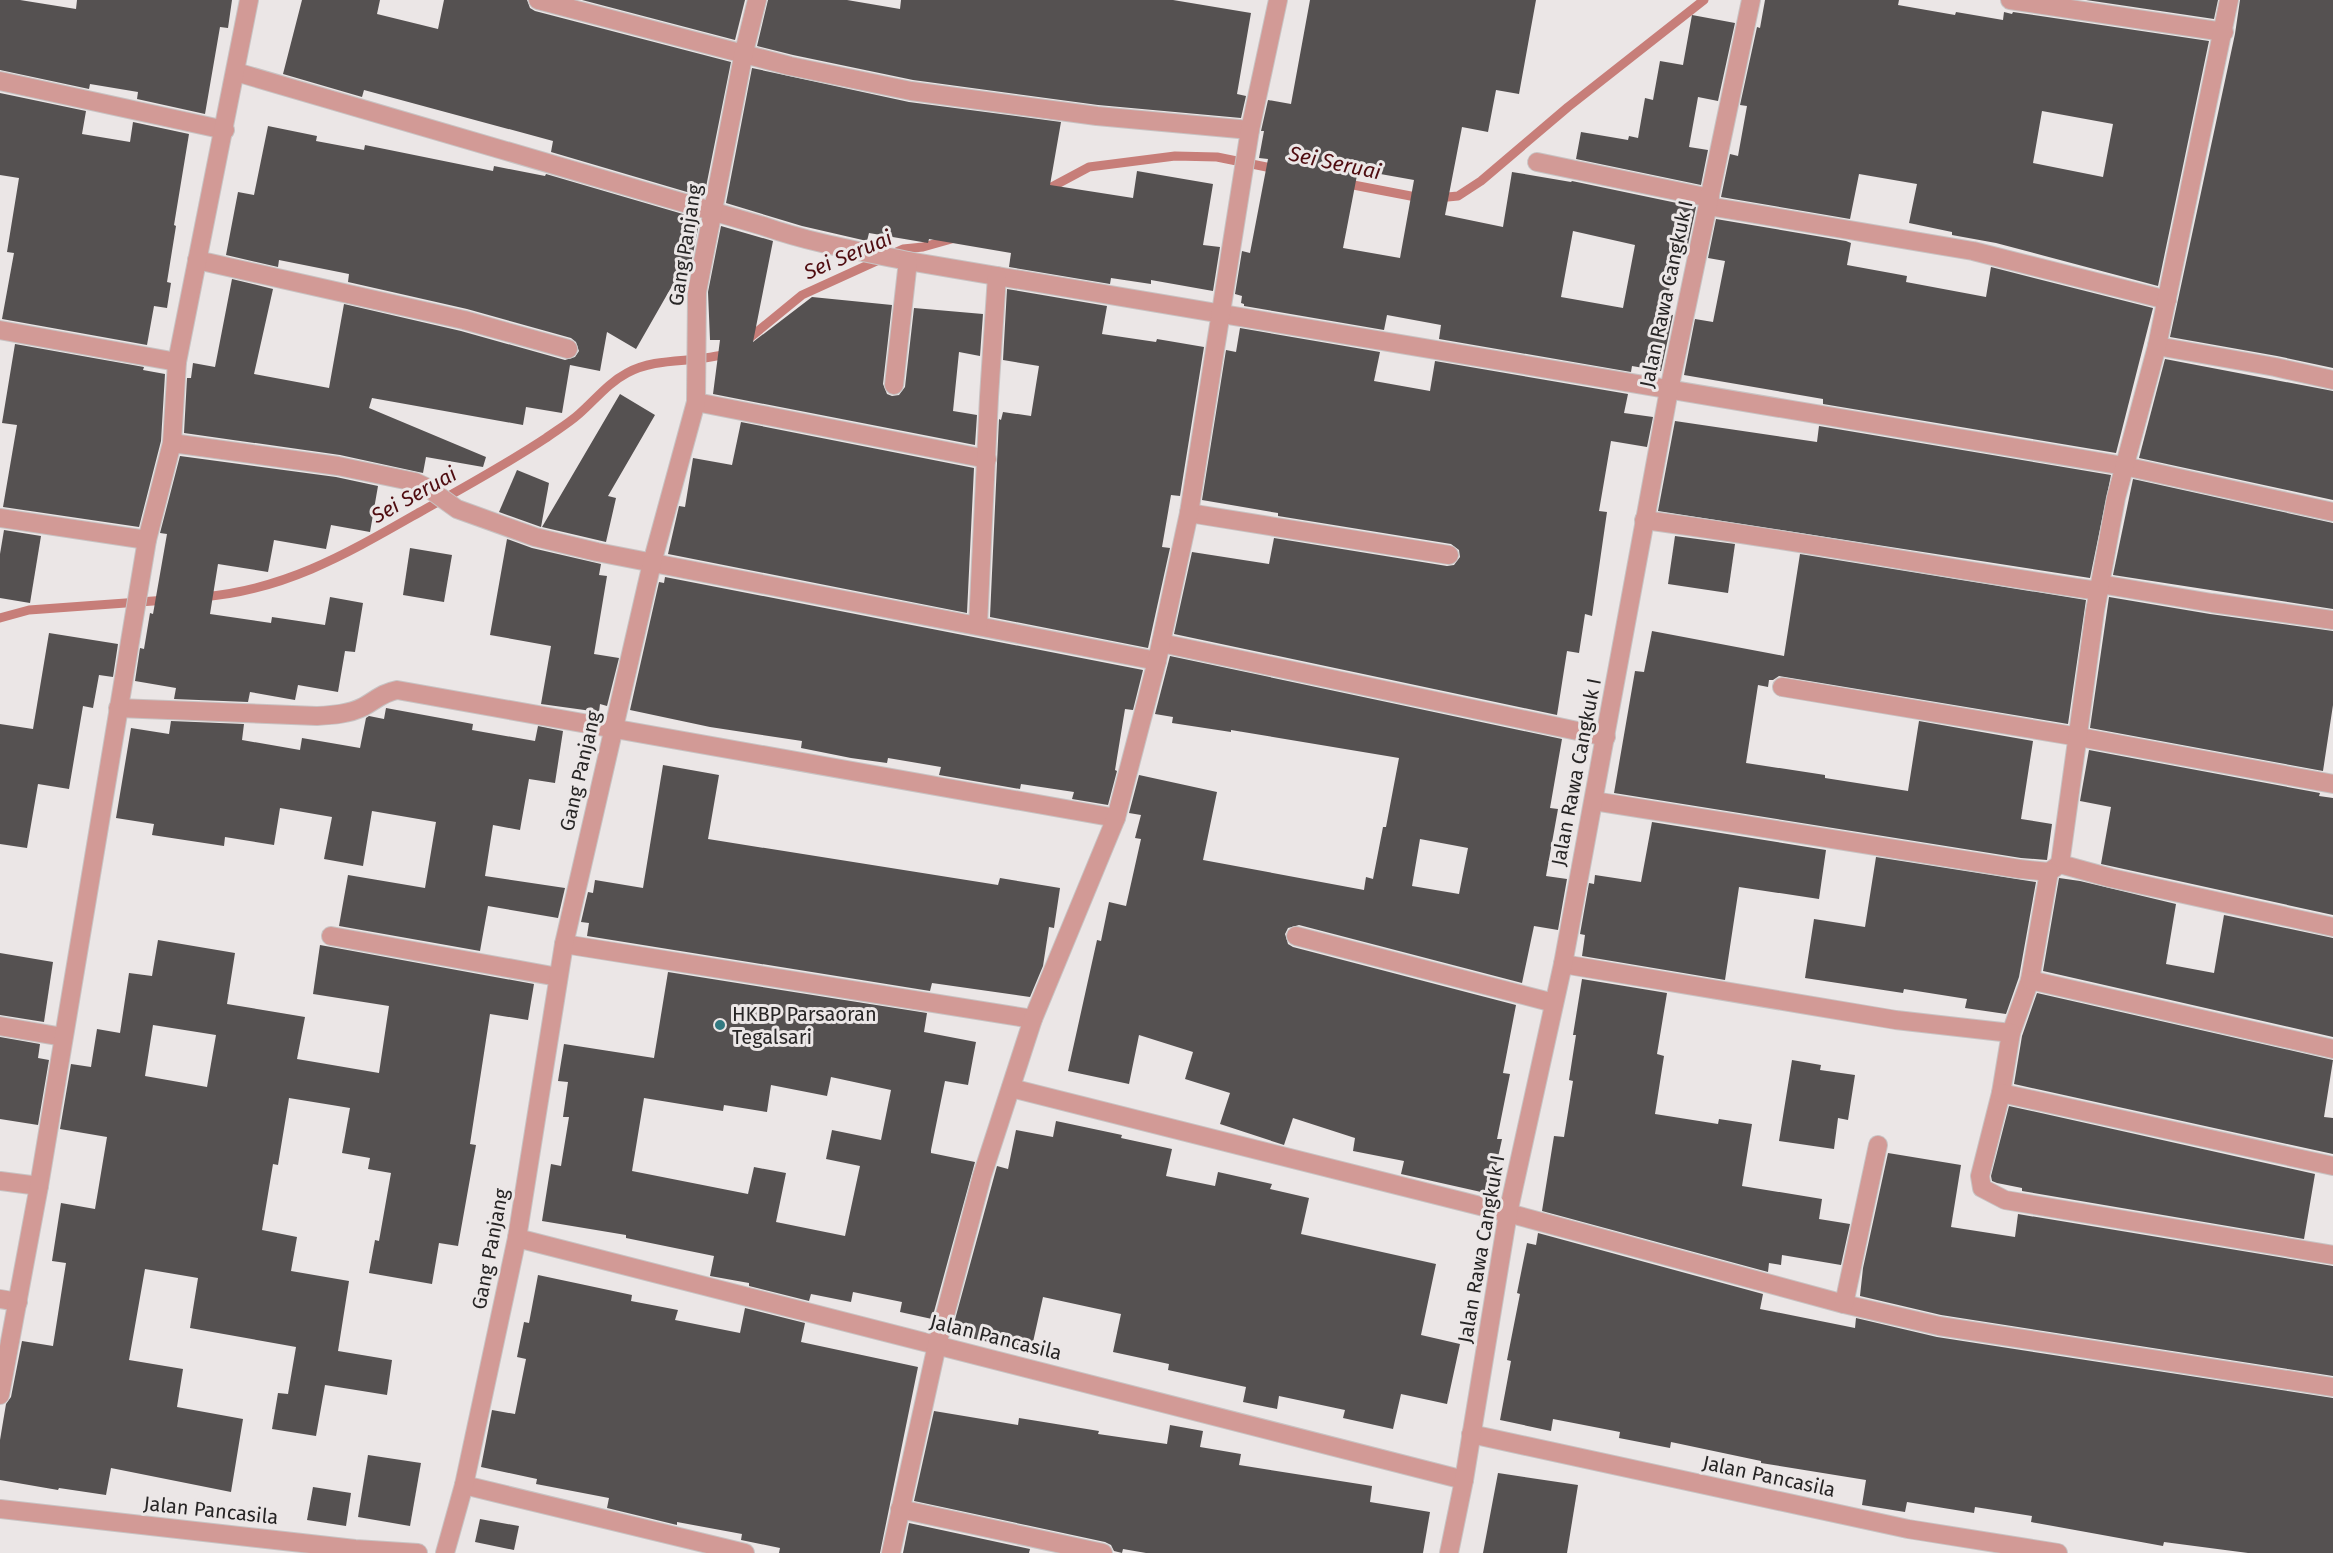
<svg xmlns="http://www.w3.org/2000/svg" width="2333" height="1553" font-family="'Fira Sans',sans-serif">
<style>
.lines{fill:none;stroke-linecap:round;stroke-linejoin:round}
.stream{stroke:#c77e79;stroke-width:9}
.building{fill:#555151;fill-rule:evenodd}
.minor-casing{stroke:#c8c3c3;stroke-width:20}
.minor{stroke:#d29a96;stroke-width:18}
.poi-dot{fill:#327a81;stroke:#ebe6e6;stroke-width:2}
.labels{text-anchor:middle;stroke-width:6;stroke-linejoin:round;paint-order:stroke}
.street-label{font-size:20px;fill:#272525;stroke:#ebe6e6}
.poi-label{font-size:20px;fill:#272525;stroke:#ebe6e6;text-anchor:start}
.water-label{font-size:21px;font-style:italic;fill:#4f0c10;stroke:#ebe6e6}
</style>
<rect width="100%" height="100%" fill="#ebe6e6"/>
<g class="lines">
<g class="stream">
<path d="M 1343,183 L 1421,198"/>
<path d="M 1046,190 L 1089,167 L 1175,156 L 1217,157 L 1276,169"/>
<path d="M 1437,198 L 1458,196 L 1481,181 L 1568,107 L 1704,0"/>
<path d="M 747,340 L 802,295 L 903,249 L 923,247 L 955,238"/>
<path d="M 202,597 C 286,590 348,553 420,512 C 463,488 505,465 546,438 C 557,430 569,423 579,414 C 595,400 608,383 627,373 C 658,356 695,364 729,353"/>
<path d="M 0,618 L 29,610 L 167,600"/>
</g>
</g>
<g class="building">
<path d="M 0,0 L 20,0 L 76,9 L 77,0 L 232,0 L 228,28 L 220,27 L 205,114 L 137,99 L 138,92 L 90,84 L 89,89 L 0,70 Z"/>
<path d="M 302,0 L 380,0 L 377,14 L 438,29 L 444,0 L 527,0 L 530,8 L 535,11 L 731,62 L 704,197 L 551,152 L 553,141 L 364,90 L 362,97 L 283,74 Z"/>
<path d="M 582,0 L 745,0 L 735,40 Z"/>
<path d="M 768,0 L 847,0 L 900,9 L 901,0 L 1173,0 L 1251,13 L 1237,94 L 1246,96 L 1241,118 L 1098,105 L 913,80 L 793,55 L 757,46 Z"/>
<path d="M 1310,0 L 1536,0 L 1519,94 L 1496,90 L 1488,132 L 1462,127 L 1445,215 L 1503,227 L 1512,172 L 1571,182 L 1572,181 L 1696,207 L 1686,254 L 1676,252 L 1665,314 L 1673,315 L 1661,371 L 1632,366 L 1631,372 L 1439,339 L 1441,325 L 1387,315 L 1384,330 L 1244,306 L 1244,304 L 1241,303 L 1242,296 L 1235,294 L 1242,251 L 1250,253 L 1268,159 L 1259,158 L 1264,131 L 1261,131 L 1268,100 L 1291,104 ZM 1358,170 L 1414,180 L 1400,258 L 1343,248 ZM 1573,231 L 1635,245 L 1623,308 L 1561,297 Z"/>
<path d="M 1765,0 L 1899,0 L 1898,5 L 1955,15 L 1956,12 L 2003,20 L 2004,12 L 2012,14 L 2013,12 L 2209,41 L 2158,286 L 1996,243 L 1952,235 L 1952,232 L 1909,223 L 1917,184 L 1859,174 L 1850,219 L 1721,197 L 1730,154 L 1738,156 L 1747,106 L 1740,105 L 1757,27 L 1760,28 ZM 2042,111 L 2113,124 L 2103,177 L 2033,163 Z"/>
<path d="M 2086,0 L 2218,0 L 2214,19 Z"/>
<path d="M 2240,0 L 2333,0 L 2333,368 L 2277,356 L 2170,337 L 2235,34 Z"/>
<path d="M 1692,15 L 1735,23 L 1718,101 L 1698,97 L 1689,147 L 1708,150 L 1701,185 L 1576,159 L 1581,132 L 1628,140 L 1629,136 L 1638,138 L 1645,98 L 1653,100 L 1660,61 L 1683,65 Z"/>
<path d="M 752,68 L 909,102 L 1061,122 L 1050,185 L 1133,198 L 1137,171 L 1213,184 L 1203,245 L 1220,247 L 1213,291 L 1151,280 L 1151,284 L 1111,278 L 1110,284 L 1009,267 L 1011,253 L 929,239 L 928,243 L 869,233 L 867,241 L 802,226 L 726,203 Z"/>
<path d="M 0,93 L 86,111 L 82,134 L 130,142 L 133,122 L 189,134 L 174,225 L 176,226 L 167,282 L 171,283 L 167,308 L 154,306 L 147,345 L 2,319 L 14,253 L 7,252 L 19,178 L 0,175 Z"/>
<path d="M 268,126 L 317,136 L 316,141 L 364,150 L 365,145 L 493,171 L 494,166 L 545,176 L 546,174 L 700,219 L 686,288 L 672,286 L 636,349 L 607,332 L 600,371 L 570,365 L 562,413 L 526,407 L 523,425 L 372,398 L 369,408 L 486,457 L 483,467 L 426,457 L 423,473 L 340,455 L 184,433 L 187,378 L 191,378 L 193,363 L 215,367 L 232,279 L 273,289 L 254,374 L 329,388 L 344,304 L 461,331 L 565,360 L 575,357 L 579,351 L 576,342 L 571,338 L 467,309 L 348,282 L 349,274 L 279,260 L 278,267 L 226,255 L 238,192 L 254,195 Z"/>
<path d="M 1716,219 L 1846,241 L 1851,243 L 1847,265 L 1907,276 L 1906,282 L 1986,297 L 1991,267 L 2153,308 L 2116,453 L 1823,404 L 1823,399 L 1684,375 L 1695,319 L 1713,322 L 1725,261 L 1708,258 Z"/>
<path d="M 721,226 L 773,241 L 753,342 L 812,297 L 892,305 L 883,384 L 887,394 L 892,396 L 899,395 L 905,387 L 914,308 L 983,314 L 980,356 L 959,352 L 953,411 L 977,415 L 975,445 L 713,394 L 720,340 L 710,340 L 708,292 Z"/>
<path d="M 1007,289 L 1107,306 L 1102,334 L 1156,342 L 1157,339 L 1204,347 L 1180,496 L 1171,495 L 1162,547 L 1170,548 L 1148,648 L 990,617 L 999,419 L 1001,420 L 1003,412 L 1031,416 L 1039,366 L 1003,360 Z"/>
<path d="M 1240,328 L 1380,352 L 1374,381 L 1430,391 L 1435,361 L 1628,394 L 1624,413 L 1653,417 L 1647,447 L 1611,441 L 1599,511 L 1607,512 L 1592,616 L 1585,614 L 1579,653 L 1567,651 L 1557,715 L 1174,634 L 1192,552 L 1269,564 L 1274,538 L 1447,566 L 1454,565 L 1460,557 L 1459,550 L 1451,544 L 1278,516 L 1278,513 L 1202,500 L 1226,350 L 1236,352 Z"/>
<path d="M 15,344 L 144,367 L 143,370 L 165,374 L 161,441 L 139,527 L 3,507 L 17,425 L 2,423 Z"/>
<path d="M 2165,359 L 2333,391 L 2333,500 L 2139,458 Z"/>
<path d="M 620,394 L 655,415 L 608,496 L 616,498 L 606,542 L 542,527 Z"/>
<path d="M 1675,421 L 1817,442 L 1819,426 L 2111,475 L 2090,578 L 1658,511 Z"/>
<path d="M 741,422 L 974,468 L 967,613 L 668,554 L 679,506 L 685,507 L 693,458 L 732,465 Z"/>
<path d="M 180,456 L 336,477 L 378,486 L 370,532 L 331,525 L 326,549 L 274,540 L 268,572 L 218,564 L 210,614 L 271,623 L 272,617 L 325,625 L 330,597 L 363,603 L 355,652 L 345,651 L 338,692 L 298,685 L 295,700 L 250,692 L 248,702 L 174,699 L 176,688 L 135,681 L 140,648 L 144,649 L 150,613 L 153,614 L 167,534 L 160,533 Z"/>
<path d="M 517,470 L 549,483 L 541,527 L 499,512 Z"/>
<path d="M 2133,479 L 2333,523 L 2333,609 L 2113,575 Z"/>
<path d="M 4,530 L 41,536 L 30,603 L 0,598 L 0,554 Z"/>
<path d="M 1675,536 L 1735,544 L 1728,593 L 1668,584 Z"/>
<path d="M 507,539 L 532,548 L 601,564 L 599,575 L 607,576 L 594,654 L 619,658 L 607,706 L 600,704 L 599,712 L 541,704 L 551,646 L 490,635 Z"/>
<path d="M 410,548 L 452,555 L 444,602 L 403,595 Z"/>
<path d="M 1800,554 L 2086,600 L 2068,724 L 1779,676 L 1773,680 L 1769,680 L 1768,687 L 1758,685 L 1746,763 L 1825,775 L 1825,778 L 1908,791 L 1919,721 L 2033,741 L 2021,819 L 2052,824 L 2047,860 L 2021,858 L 1614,793 L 1635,671 L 1644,672 L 1652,631 L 1784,656 Z"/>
<path d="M 665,577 L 1143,670 L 1133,710 L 1125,709 L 1115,770 L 1117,771 L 1108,805 L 1072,799 L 1074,792 L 1021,784 L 1020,789 L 939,775 L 941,767 L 888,758 L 887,763 L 851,758 L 801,748 L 802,741 L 710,727 L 630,710 L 659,582 L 664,583 Z"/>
<path d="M 2109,597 L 2210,614 L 2333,631 L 2333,705 L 2323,771 L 2090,728 Z"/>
<path d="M 49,633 L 118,644 L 113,677 L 99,675 L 93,708 L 83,706 L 69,789 L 38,784 L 27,848 L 0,844 L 0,724 L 33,729 Z"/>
<path d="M 1170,656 L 1562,739 L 1550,808 L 1558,809 L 1546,876 L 1567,879 L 1558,930 L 1534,926 L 1522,983 L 1299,925 L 1288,928 L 1285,934 L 1288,944 L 1293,947 L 1516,1005 L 1503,1073 L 1510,1074 L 1497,1139 L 1502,1139 L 1490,1194 L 1401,1174 L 1404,1161 L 1353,1151 L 1355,1138 L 1293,1118 L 1284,1145 L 1220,1124 L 1230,1093 L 1185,1079 L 1193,1052 L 1139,1035 L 1129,1084 L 1068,1071 L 1097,940 L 1101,941 L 1109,902 L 1126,906 L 1141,839 L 1135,838 L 1141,815 L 1129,813 L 1139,775 L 1217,792 L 1203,860 L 1364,890 L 1366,877 L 1373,879 L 1383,827 L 1386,827 L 1399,758 L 1231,730 L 1231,732 L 1172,723 L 1173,717 L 1155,714 ZM 1420,839 L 1468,848 L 1459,894 L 1412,886 Z"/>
<path d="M 386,708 L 473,724 L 472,730 L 535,741 L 538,726 L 563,731 L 555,783 L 529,779 L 520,830 L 493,825 L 485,876 L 565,888 L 558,918 L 488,906 L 480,951 L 339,926 L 348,875 L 425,888 L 436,822 L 372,811 L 363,866 L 324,859 L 332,817 L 280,808 L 274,845 L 225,837 L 224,846 L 152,835 L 154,824 L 116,818 L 131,728 L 169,734 L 171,721 L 244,724 L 242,740 L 300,750 L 302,738 L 360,748 L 366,718 L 369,716 L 384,719 Z"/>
<path d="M 2089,750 L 2320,793 L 2319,796 L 2333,798 L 2333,915 L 2101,864 L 2111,807 L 2080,801 Z"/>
<path d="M 663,765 L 719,775 L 708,839 L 998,885 L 1000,878 L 1060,888 L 1054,928 L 1049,927 L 1043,966 L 1030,997 L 932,983 L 930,991 L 587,936 L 589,923 L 581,922 L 588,892 L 593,893 L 595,880 L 643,888 Z"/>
<path d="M 1652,822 L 1826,850 L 1819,899 L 1739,887 L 1725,980 L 1582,956 L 1585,935 L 1580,934 L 1589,883 L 1594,884 L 1595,875 L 1641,882 Z"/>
<path d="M 1876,857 L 2036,882 L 2019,977 L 2006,1014 L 1965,1008 L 1967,999 L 1904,989 L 1903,993 L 1805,978 L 1814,919 L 1865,927 Z"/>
<path d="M 2059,878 L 2080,881 L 2176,904 L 2166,964 L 2214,973 L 2224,915 L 2333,938 L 2333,1037 L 2043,971 Z"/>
<path d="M 158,940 L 235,953 L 227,1004 L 305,1017 L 297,1059 L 379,1073 L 389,1006 L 313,994 L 320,945 L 534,984 L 528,1020 L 490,1014 L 470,1144 L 476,1145 L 458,1246 L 439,1243 L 432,1284 L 369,1273 L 375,1240 L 379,1241 L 391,1173 L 368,1169 L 370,1158 L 342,1153 L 350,1108 L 289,1098 L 278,1165 L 273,1164 L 262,1230 L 297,1237 L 291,1271 L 349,1281 L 338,1351 L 392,1360 L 387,1395 L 325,1385 L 316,1436 L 272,1429 L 278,1393 L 288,1394 L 296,1347 L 190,1328 L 198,1278 L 145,1269 L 129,1360 L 183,1369 L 177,1407 L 243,1419 L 231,1492 L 111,1468 L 106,1495 L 59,1488 L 58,1490 L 0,1480 L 0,1440 L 6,1404 L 11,1397 L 22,1341 L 53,1346 L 66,1263 L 52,1261 L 61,1203 L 95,1209 L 107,1137 L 60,1129 L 71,1064 L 91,1067 L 97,1029 L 120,1033 L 129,973 L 152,976 ZM 153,1025 L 216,1035 L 207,1087 L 145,1076 Z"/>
<path d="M 0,953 L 53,962 L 44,1022 L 0,1015 Z"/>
<path d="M 668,972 L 927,1013 L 924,1032 L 976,1042 L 968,1085 L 945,1081 L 931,1150 L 931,1153 L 975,1162 L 932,1319 L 900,1312 L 902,1302 L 853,1292 L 851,1302 L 811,1294 L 809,1301 L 749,1286 L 749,1283 L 710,1276 L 714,1256 L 626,1238 L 626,1235 L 542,1221 L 551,1164 L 561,1166 L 569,1117 L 563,1117 L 568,1082 L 558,1081 L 564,1044 L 654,1058 ZM 831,1077 L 891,1090 L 881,1140 L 832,1130 L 826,1159 L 860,1166 L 845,1236 L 776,1222 L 786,1173 L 754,1167 L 748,1194 L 632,1171 L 644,1098 L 723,1111 L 724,1105 L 767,1112 L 771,1085 L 827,1096 Z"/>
<path d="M 1582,979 L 1667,993 L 1657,1054 L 1664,1056 L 1655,1114 L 1718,1124 L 1719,1119 L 1752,1124 L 1742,1186 L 1822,1199 L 1819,1219 L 1850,1224 L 1841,1265 L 1782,1255 L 1781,1265 L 1769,1263 L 1768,1272 L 1542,1211 L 1554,1136 L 1564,1137 L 1573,1081 L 1569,1080 L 1576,1035 L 1573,1035 Z"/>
<path d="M 2037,993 L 2333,1060 L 2324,1117 L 2333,1118 L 2333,1154 L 2014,1084 L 2022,1036 Z"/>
<path d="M 0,1037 L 40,1044 L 38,1058 L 49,1060 L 38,1125 L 0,1119 Z"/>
<path d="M 1792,1060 L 1821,1065 L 1820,1070 L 1855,1075 L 1848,1120 L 1838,1118 L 1834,1149 L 1779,1141 Z"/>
<path d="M 2009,1106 L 2315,1174 L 2304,1239 L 2022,1191 L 2022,1188 L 1997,1183 L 1992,1181 L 1991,1176 Z"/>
<path d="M 1056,1121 L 1122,1135 L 1121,1138 L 1172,1149 L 1166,1176 L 1215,1186 L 1218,1172 L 1272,1184 L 1270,1189 L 1309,1198 L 1301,1234 L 1436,1264 L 1421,1335 L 1460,1344 L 1447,1404 L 1401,1394 L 1393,1429 L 1343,1418 L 1345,1410 L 1279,1396 L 1277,1409 L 1243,1402 L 1246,1387 L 1168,1370 L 1169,1364 L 1113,1352 L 1121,1314 L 1043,1297 L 1031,1351 L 961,1336 L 963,1325 L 954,1323 L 997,1166 L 1008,1169 L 1016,1130 L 1053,1137 Z"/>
<path d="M 1888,1153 L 1961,1165 L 1951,1227 L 2015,1237 L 2018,1214 L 2333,1266 L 2333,1376 L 1941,1315 L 1860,1296 L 1863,1268 Z"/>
<path d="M 1538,1233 L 1763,1294 L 1760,1309 L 1855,1328 L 1856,1318 L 1937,1337 L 2333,1398 L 2333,1553 L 2248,1553 L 2164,1542 L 2163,1546 L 2031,1522 L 2032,1516 L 1975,1507 L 1974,1513 L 1907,1502 L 1905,1512 L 1862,1505 L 1866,1480 L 1761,1463 L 1761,1461 L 1671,1442 L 1670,1448 L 1619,1438 L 1620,1432 L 1553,1419 L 1551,1431 L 1500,1420 L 1511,1361 L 1507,1360 L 1520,1294 L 1517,1293 L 1527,1243 L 1536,1245 Z"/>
<path d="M 538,1275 L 632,1295 L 631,1301 L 678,1310 L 675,1320 L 740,1333 L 745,1308 L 805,1323 L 801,1342 L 918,1367 L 880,1553 L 779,1553 L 780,1548 L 741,1540 L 742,1534 L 677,1522 L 677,1525 L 607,1508 L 609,1498 L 536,1484 L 537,1479 L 481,1467 L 492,1410 L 515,1414 L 526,1359 L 517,1357 L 524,1322 L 529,1323 Z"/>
<path d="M 934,1411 L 1018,1425 L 1019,1418 L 1099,1431 L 1098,1434 L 1167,1444 L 1170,1425 L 1203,1431 L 1200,1447 L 1241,1454 L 1239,1465 L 1372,1486 L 1370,1502 L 1430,1512 L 1423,1553 L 1146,1553 L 1123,1549 L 1122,1553 L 1114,1551 L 1111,1545 L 1105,1542 L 914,1501 Z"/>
<path d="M 368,1455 L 421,1463 L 410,1526 L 358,1517 Z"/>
<path d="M 1498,1473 L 1578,1485 L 1567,1553 L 1483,1553 Z"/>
<path d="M 313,1487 L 351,1493 L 346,1526 L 307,1520 Z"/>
<path d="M 480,1519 L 519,1526 L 514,1550 L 475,1542 Z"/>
<path d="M 909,1523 L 1030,1549 L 1029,1553 L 903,1553 Z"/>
</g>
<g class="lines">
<defs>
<g id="minor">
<path d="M 538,0 L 790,66 L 911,91 L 1097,116 L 1250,130"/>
<path d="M 2010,0 L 2224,32"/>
<path d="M 236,72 L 763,226 C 811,243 859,251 908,261 L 2124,466 L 2333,512"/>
<path d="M 0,81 L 225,130"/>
<path d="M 1537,162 L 1710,198"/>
<path d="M 1708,206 L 1973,251 L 2167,300"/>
<path d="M 197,260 L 464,320 L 568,349"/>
<path d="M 0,330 L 177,362"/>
<path d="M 2157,346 L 2275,367 L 2333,380"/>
<path d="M 894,385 L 908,261"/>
<path d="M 696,402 L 987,459"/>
<path d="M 172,443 L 338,466 L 415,482 L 428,488 L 457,509 L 535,537 L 597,552 L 1157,661"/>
<path d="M 1189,513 L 1449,555"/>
<path d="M 0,518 L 147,540"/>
<path d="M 1644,520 C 1797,540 1947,569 2099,591"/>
<path d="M 2100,584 L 2212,603 L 2333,620"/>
<path d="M 978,625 L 989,397 L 997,276"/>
<path d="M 1161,643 L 1606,737"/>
<path d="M 1782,687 L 2079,737 L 2333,784"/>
<path d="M 118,708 L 317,716 C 333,715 349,714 363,707 C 376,700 382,693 397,690 L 1116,818"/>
<path d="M 1594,801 L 2020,869 L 2049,872 L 2060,864 L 2111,878 L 2333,927"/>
<path d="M 2060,864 L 2095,611 L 2116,498 L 2157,346 L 2229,0"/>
<path d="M 2049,872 L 2030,980 L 2011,1033 L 2001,1093 L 1980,1176 L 1982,1188 L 2005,1200 L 2333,1255"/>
<path d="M 331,936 L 558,977"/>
<path d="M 1296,936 L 1554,1003"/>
<path d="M 564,944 L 1033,1019"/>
<path d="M 1563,964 L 1896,1020 L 2011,1033"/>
<path d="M 2030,980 L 2333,1049"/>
<path d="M 0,1026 L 63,1037"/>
<path d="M 1011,1088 L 1508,1213 L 1844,1304 L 1939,1326 L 2333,1387"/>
<path d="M 2001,1093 L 2333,1166"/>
<path d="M 0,1181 L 39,1186"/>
<path d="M 517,1238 L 1464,1480"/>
<path d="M 0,1299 L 18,1302"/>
<path d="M 1844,1304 L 1878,1145"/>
<path d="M 0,1395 L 39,1186 L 147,540 L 172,443 L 177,362 L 249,0"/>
<path d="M 1471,1434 L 1908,1529 L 2058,1553"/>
<path d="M 464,1485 L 745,1553"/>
<path d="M 0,1509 L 355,1549 L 418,1553"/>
<path d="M 900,1509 L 1103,1553"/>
<path d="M 445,1553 L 464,1485 L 517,1238 L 564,944 L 652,563 L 696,402 L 697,292 L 744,52 L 757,0"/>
<path d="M 891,1553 L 937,1345 L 982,1176 L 1033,1019 L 1116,818 L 1157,661 L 1189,513 L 1250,130 L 1278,0"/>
<path d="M 1449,1553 L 1464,1480 L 1508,1213 L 1563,964 L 1669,390 L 1751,0"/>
</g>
</defs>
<use href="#minor" class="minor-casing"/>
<use href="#minor" class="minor"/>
</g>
<circle class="poi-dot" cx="720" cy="1025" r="6"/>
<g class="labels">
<g class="street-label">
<text transform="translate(685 245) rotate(-81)" y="7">Gang Panjang</text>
<text transform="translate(1666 294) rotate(-78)" y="7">Jalan Rawa Cangkuk I</text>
<text transform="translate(580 771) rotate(-77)" y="7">Gang Panjang</text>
<text transform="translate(1576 772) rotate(-79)" y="7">Jalan Rawa Cangkuk I</text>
<text transform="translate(490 1249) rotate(-79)" y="7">Gang Panjang</text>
<text transform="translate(1481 1249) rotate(-80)" y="7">Jalan Rawa Cangkuk I</text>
<text transform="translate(996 1337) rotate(14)" y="7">Jalan Pancasila</text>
<text transform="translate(1769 1476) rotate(12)" y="7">Jalan Pancasila</text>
<text transform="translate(211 1510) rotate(6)" y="7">Jalan Pancasila</text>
</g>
<g class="poi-label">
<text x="732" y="1021">HKBP Parsaoran<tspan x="732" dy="23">Tegalsari</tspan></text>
</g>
<g class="water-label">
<text transform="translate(1335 163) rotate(12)" y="7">Sei Seruai</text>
<text transform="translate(848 255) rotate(-23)" y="7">Sei Seruai</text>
<text transform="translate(414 495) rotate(-29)" y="7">Sei Seruai</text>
</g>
</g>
</svg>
